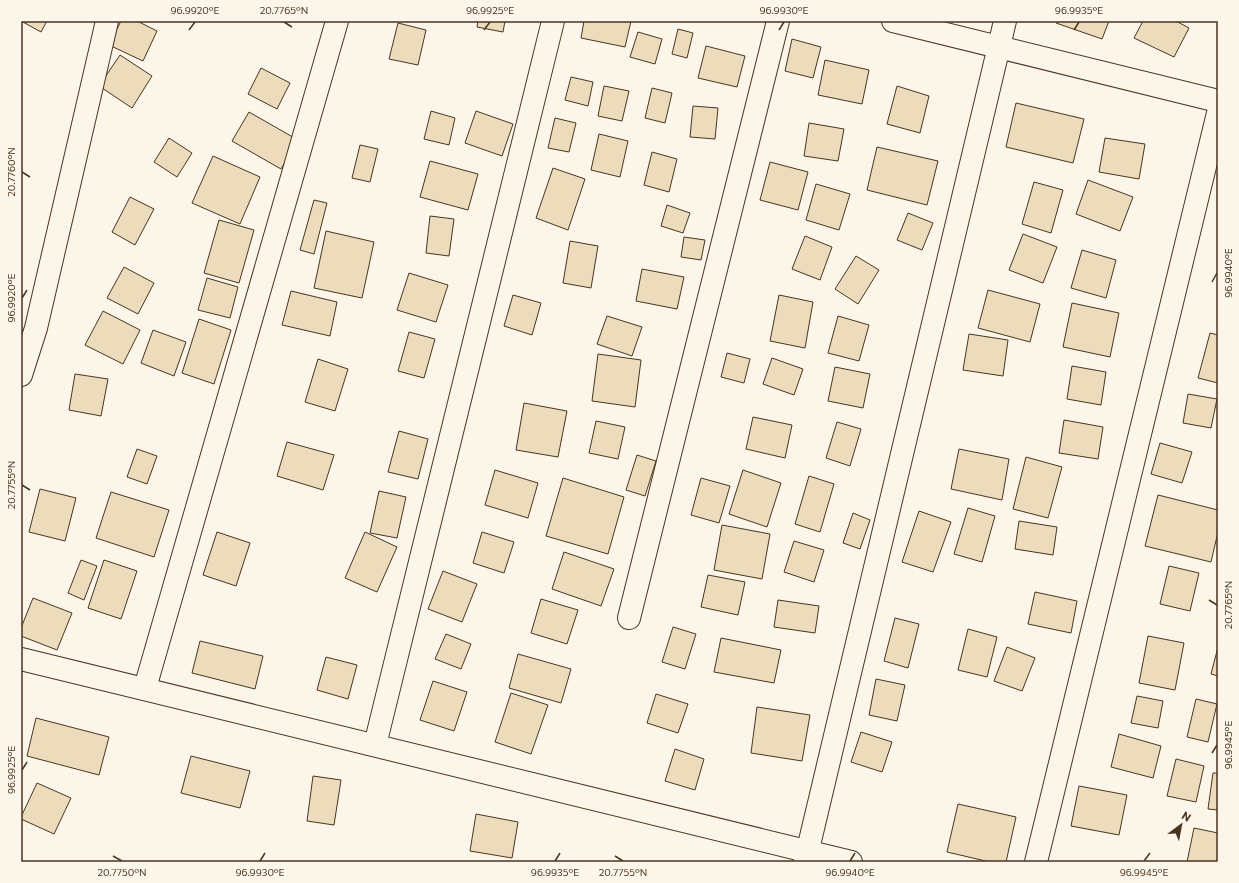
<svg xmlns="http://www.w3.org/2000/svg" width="1239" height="883" font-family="Commissioner,sans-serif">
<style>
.building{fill:#ecdcbc;stroke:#4a3520}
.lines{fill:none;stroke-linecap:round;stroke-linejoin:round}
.minor-casing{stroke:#4a3520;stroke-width:24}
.minor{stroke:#fbf6e9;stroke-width:22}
.ticks{fill:none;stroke:#4a3520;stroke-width:1.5}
.neatline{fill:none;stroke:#4a3520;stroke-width:1.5}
.ticks-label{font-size:10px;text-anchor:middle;fill:#4a3520}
</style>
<rect width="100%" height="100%" fill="#fbf6e9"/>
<g class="building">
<path d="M 21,21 L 47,21 L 41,32 Z"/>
<path d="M 121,21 L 137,21 L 157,31 L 143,61 L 109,45 Z"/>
<path d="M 478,21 L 505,21 L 503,32 L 477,27 Z"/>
<path d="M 584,21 L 631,21 L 625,47 L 581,38 Z"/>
<path d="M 1057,21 L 1109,21 L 1102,39 L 1056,23 Z"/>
<path d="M 1143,21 L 1176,21 L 1189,28 L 1174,57 L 1134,38 Z"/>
<path d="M 398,23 L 426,30 L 418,65 L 389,59 Z"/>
<path d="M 678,29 L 693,33 L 687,58 L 672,54 Z"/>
<path d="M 638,32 L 662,39 L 655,64 L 630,57 Z"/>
<path d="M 792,39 L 821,47 L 813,78 L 785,71 Z"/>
<path d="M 706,46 L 745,56 L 737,87 L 698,78 Z"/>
<path d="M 120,55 L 152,76 L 132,108 L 99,86 Z"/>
<path d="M 825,60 L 869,70 L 862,104 L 818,95 Z"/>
<path d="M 261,68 L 290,83 L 277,109 L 248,94 Z"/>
<path d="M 571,77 L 593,82 L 588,106 L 565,100 Z"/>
<path d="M 604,86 L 629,91 L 622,121 L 598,116 Z"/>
<path d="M 897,86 L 929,96 L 920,133 L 887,124 Z"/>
<path d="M 652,88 L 672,93 L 665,123 L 645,118 Z"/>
<path d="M 1016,103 L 1084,119 L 1073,163 L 1006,147 Z"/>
<path d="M 693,106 L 718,108 L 715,139 L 690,137 Z"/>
<path d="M 431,111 L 455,118 L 449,145 L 424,139 Z"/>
<path d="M 476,111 L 513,124 L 502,156 L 465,143 Z"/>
<path d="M 249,112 L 298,140 L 281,169 L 232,141 Z"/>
<path d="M 555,118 L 576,123 L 569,152 L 548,148 Z"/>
<path d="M 809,123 L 844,129 L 838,161 L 804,156 Z"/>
<path d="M 599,134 L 628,141 L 620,177 L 591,170 Z"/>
<path d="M 169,138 L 192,153 L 177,177 L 154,162 Z"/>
<path d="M 1105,138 L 1145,144 L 1139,179 L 1099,172 Z"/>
<path d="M 360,145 L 378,149 L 370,182 L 352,178 Z"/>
<path d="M 877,147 L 938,161 L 927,205 L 867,190 Z"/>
<path d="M 652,152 L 677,159 L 669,192 L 644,185 Z"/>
<path d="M 213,156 L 260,177 L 240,224 L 192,203 Z"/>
<path d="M 430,161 L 478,174 L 468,210 L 420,197 Z"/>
<path d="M 770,162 L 808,172 L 798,210 L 760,200 Z"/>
<path d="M 553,168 L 585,179 L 568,230 L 536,218 Z"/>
<path d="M 1088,180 L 1133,197 L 1120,231 L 1076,214 Z"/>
<path d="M 1034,182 L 1063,190 L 1051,233 L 1022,224 Z"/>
<path d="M 816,184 L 850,194 L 839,230 L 806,220 Z"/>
<path d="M 130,197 L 154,209 L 135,245 L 112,232 Z"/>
<path d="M 314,200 L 327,203 L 314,254 L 300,250 Z"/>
<path d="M 667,205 L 690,213 L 683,233 L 661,226 Z"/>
<path d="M 908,213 L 933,223 L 922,250 L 897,240 Z"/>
<path d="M 430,216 L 454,219 L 449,256 L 426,253 Z"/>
<path d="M 219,220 L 254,230 L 239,283 L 204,273 Z"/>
<path d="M 326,231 L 374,242 L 362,298 L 314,288 Z"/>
<path d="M 1023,234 L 1057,247 L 1043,283 L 1009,270 Z"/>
<path d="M 805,236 L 832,247 L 820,280 L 792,269 Z"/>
<path d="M 684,237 L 705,240 L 701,260 L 681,257 Z"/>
<path d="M 570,241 L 598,246 L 591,288 L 563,283 Z"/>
<path d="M 1082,250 L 1116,260 L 1106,298 L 1071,288 Z"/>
<path d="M 856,256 L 879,270 L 858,304 L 835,289 Z"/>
<path d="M 124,267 L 154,283 L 138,314 L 107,298 Z"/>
<path d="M 642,269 L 684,277 L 677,309 L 636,301 Z"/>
<path d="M 409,273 L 448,285 L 436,322 L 397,310 Z"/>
<path d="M 207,278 L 238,287 L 230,318 L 198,310 Z"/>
<path d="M 988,290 L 1040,304 L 1030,342 L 978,328 Z"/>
<path d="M 291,291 L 337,302 L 330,336 L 282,325 Z"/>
<path d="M 513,295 L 541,303 L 532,335 L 504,326 Z"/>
<path d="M 779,295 L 813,302 L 805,348 L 770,341 Z"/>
<path d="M 1072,303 L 1119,313 L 1110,357 L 1063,347 Z"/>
<path d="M 103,311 L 140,330 L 123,364 L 85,345 Z"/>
<path d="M 607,316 L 642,327 L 632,356 L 597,344 Z"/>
<path d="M 838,316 L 869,325 L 859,361 L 828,353 Z"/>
<path d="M 199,319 L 231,330 L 214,384 L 182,373 Z"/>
<path d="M 153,330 L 186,342 L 174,376 L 141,363 Z"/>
<path d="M 409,332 L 435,339 L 424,378 L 398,371 Z"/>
<path d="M 1210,333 L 1218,335 L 1218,383 L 1198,378 Z"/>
<path d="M 969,334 L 1008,340 L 1003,376 L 963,370 Z"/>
<path d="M 727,353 L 750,359 L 744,383 L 721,377 Z"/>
<path d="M 598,354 L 641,360 L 635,407 L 592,401 Z"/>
<path d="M 772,358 L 803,369 L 794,395 L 763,384 Z"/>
<path d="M 318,359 L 348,369 L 335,411 L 305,402 Z"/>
<path d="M 1072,366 L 1106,372 L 1101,405 L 1067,399 Z"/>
<path d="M 835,367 L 870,374 L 863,408 L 828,401 Z"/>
<path d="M 75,374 L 108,379 L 101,416 L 69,410 Z"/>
<path d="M 1188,394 L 1217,399 L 1211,428 L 1183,423 Z"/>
<path d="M 524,403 L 567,411 L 558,457 L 516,450 Z"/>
<path d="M 753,417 L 792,425 L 785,458 L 746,449 Z"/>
<path d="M 1064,420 L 1103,427 L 1098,459 L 1059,453 Z"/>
<path d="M 596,421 L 625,427 L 618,459 L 589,453 Z"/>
<path d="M 837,422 L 861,429 L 850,466 L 826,458 Z"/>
<path d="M 399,431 L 428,439 L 418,479 L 388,472 Z"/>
<path d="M 287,442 L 334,455 L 323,490 L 277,476 Z"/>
<path d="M 1160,443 L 1192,452 L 1182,483 L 1151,474 Z"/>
<path d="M 137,449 L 157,456 L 147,484 L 127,477 Z"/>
<path d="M 959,449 L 1009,459 L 1002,500 L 951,489 Z"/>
<path d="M 637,455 L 656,461 L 645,496 L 626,490 Z"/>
<path d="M 1026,457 L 1062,467 L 1048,518 L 1013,509 Z"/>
<path d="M 495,470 L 538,483 L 528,518 L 485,505 Z"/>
<path d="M 743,470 L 781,483 L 767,527 L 729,514 Z"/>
<path d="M 809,476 L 834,484 L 820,532 L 795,524 Z"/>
<path d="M 563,478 L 624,497 L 608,554 L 546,536 Z"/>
<path d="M 701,478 L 730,486 L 719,523 L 691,515 Z"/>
<path d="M 40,489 L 76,498 L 65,541 L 29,532 Z"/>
<path d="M 379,491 L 406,497 L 397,538 L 370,533 Z"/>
<path d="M 111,492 L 169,510 L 154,557 L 96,538 Z"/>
<path d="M 1158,495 L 1218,510 L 1218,532 L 1211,562 L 1145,546 Z"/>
<path d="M 968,508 L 995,516 L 982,562 L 954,554 Z"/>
<path d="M 919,511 L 951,522 L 933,572 L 902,562 Z"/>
<path d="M 853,513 L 870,520 L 860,549 L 843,543 Z"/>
<path d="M 1019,521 L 1057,527 L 1053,555 L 1015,549 Z"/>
<path d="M 722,525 L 770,534 L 762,579 L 714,570 Z"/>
<path d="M 217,532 L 250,543 L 236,586 L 203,575 Z"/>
<path d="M 365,532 L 397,547 L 377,592 L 345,578 Z"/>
<path d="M 482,532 L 514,542 L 504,573 L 473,563 Z"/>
<path d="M 794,541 L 824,550 L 814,582 L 784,572 Z"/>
<path d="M 564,552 L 614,569 L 601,606 L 552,589 Z"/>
<path d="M 81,560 L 97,566 L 84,600 L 68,593 Z"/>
<path d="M 104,560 L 137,571 L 121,619 L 88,608 Z"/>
<path d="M 1169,566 L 1199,573 L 1190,611 L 1160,604 Z"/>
<path d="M 443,571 L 477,584 L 462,622 L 428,609 Z"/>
<path d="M 708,575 L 745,582 L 738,615 L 701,607 Z"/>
<path d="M 1035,592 L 1077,601 L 1071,633 L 1028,624 Z"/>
<path d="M 33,598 L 72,613 L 57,650 L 21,636 L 21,628 Z"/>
<path d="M 541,599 L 578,610 L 567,644 L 531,633 Z"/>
<path d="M 778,600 L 819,606 L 815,633 L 774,627 Z"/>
<path d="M 895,618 L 919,624 L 908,668 L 884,661 Z"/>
<path d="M 673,627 L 696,634 L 685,669 L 662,662 Z"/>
<path d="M 968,629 L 997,637 L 987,677 L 958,670 Z"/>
<path d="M 446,634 L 471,644 L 461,669 L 435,659 Z"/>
<path d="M 1148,636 L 1184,643 L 1175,690 L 1139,683 Z"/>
<path d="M 721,638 L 781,650 L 774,683 L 714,672 Z"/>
<path d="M 200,641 L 263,656 L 255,689 L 192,673 Z"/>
<path d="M 1007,647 L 1035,658 L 1022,691 L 994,681 Z"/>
<path d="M 1218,647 L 1218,676 L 1211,674 Z"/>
<path d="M 518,654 L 571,669 L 561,703 L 509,688 Z"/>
<path d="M 326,657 L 357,665 L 348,699 L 317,690 Z"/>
<path d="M 876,679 L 905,685 L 897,721 L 869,715 Z"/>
<path d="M 433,681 L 467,692 L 454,731 L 420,720 Z"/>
<path d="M 511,693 L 548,705 L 531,754 L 495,742 Z"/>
<path d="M 656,694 L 688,704 L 678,733 L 647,723 Z"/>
<path d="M 1137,696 L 1163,701 L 1158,728 L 1131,723 Z"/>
<path d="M 1196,699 L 1217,704 L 1208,742 L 1187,737 Z"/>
<path d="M 757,707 L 810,715 L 802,761 L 751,753 Z"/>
<path d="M 36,718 L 109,737 L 99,775 L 27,756 Z"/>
<path d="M 861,732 L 892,742 L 882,772 L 851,762 Z"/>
<path d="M 1119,734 L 1161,746 L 1153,778 L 1111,767 Z"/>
<path d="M 675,749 L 704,759 L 695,790 L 665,781 Z"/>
<path d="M 191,756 L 250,771 L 240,808 L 181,793 Z"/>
<path d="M 1176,759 L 1204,766 L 1196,802 L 1167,796 Z"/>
<path d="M 1213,773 L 1218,773 L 1218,810 L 1208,809 Z"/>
<path d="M 313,776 L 341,780 L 334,825 L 307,821 Z"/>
<path d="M 37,783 L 71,798 L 54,834 L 21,819 L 21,817 Z"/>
<path d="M 1079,786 L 1127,795 L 1119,835 L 1071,826 Z"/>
<path d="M 958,804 L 1016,817 L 1006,862 L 990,862 L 947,852 Z"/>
<path d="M 476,814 L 518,822 L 512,858 L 470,851 Z"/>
<path d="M 1194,828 L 1218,833 L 1218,862 L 1187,862 Z"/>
</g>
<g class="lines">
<defs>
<g id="minor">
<path d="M 893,21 L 1218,101"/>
<path d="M 21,375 L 36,328 L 107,21"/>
<path d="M 629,618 L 778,21"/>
<path d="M 21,659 L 851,862"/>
<path d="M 145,688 L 337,21"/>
<path d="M 375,745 L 553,21"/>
<path d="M 805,862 L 1005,21"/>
<path d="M 1036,862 L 1218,113"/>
</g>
</defs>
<use href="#minor" class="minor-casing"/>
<use href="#minor" class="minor"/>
</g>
<path class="ticks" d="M 284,22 L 292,27M 189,30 L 195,22M 484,30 L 490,22M 779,30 L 784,22M 1074,30 L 1079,22M 22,172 L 30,177M 1212,282 L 1217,273M 22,298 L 27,290M 22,485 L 30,490M 1209,600 L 1217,605M 1212,753 L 1217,745M 22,770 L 27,762M 113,856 L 122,861M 615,856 L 623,861M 260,861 L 265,853M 555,861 L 560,853M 850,861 L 855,853M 1144,861 L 1150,853"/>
<rect width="1239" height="883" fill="none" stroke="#fbf6e9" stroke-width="44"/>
<g transform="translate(1181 825) rotate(32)" stroke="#fbf6e9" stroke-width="3" paint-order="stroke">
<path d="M0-3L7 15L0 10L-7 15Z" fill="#4a3520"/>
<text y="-6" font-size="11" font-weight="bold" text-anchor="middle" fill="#4a3520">N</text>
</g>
<rect x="22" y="22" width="1195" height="839" class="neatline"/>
<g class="ticks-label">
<text x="195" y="14">96.9920°E</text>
<text x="284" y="14">20.7765°N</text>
<text x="490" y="14">96.9925°E</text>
<text x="784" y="14">96.9930°E</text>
<text x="1079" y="14">96.9935°E</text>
<text transform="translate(11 172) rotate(-90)" y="4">20.7760°N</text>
<text transform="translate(1228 273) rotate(-90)" y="4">96.9940°E</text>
<text transform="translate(11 298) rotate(-90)" y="4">96.9920°E</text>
<text transform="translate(11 485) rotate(-90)" y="4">20.7755°N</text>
<text transform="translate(1228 605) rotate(-90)" y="4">20.7765°N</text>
<text transform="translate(1228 745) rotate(-90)" y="4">96.9945°E</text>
<text transform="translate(11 770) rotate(-90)" y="4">96.9925°E</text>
<text x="122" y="876">20.7750°N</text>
<text x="260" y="876">96.9930°E</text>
<text x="555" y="876">96.9935°E</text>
<text x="623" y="876">20.7755°N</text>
<text x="850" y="876">96.9940°E</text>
<text x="1144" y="876">96.9945°E</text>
</g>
</svg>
